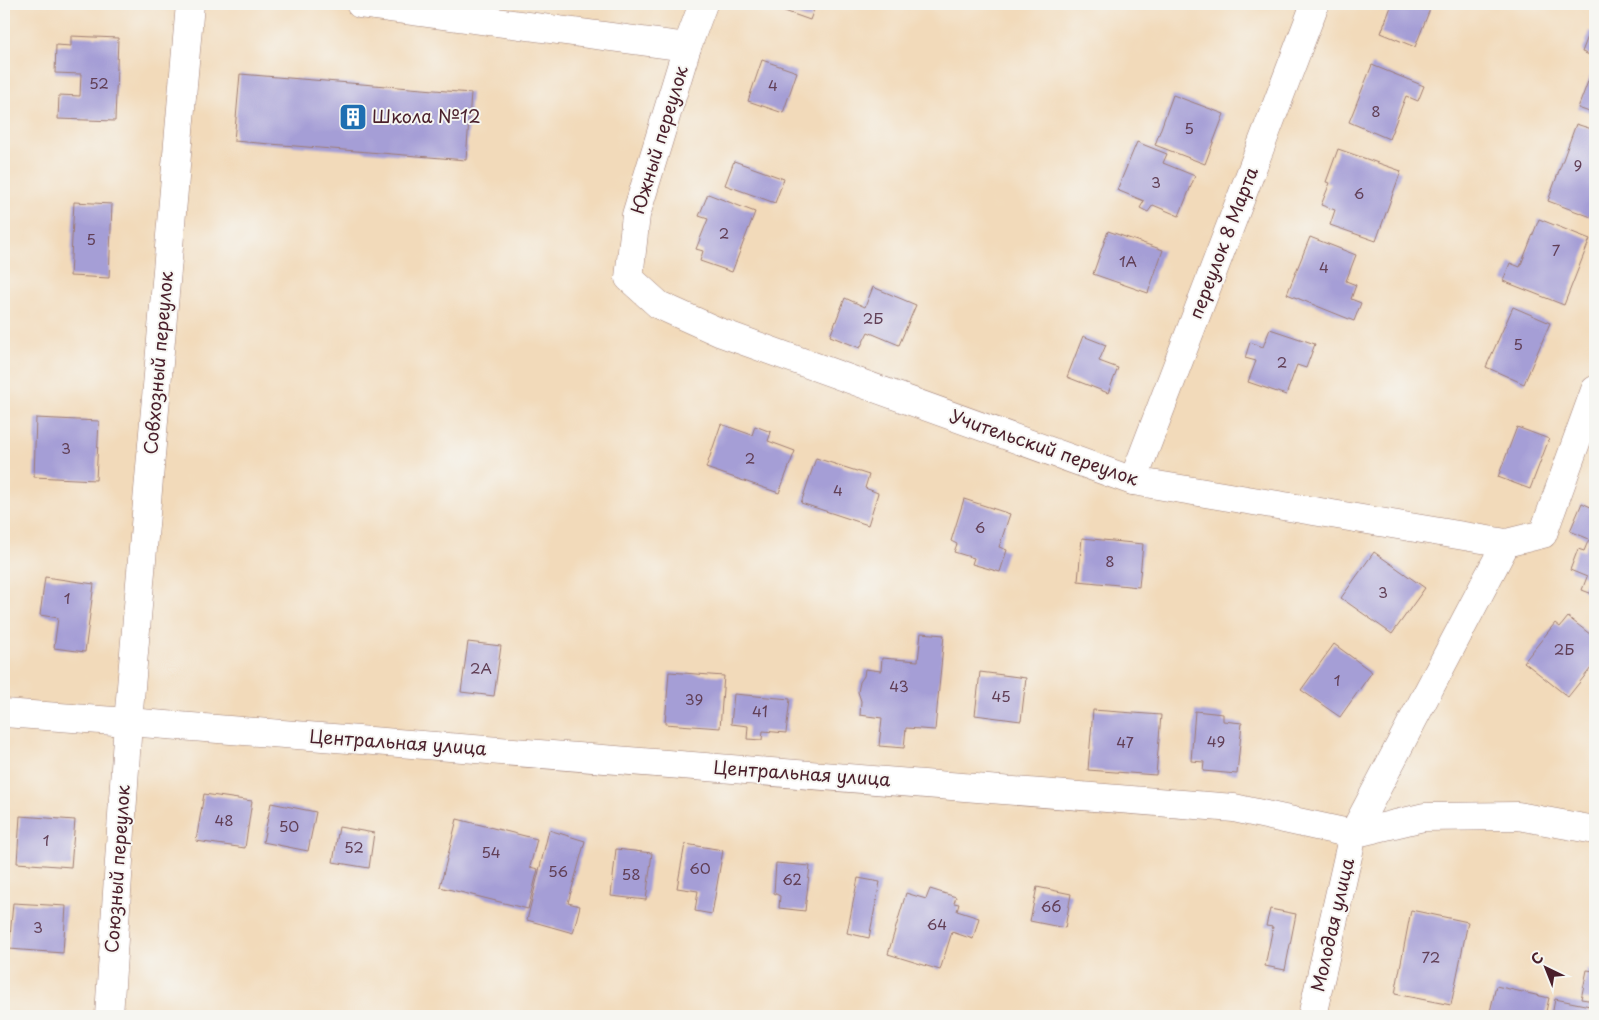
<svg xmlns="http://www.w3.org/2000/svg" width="1599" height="1020" font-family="'Playpen Sans',sans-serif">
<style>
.building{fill:#a59ed6}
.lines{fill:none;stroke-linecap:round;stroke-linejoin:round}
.minor-casing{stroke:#9e7c72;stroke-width:29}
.minor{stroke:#fff;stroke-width:28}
.labels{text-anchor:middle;stroke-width:4;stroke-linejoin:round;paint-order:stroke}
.number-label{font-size:15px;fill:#613f56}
.poi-label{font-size:18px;fill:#4a1f2b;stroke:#f6f6f2;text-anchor:start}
.street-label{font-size:18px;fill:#4a1f2b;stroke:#f6f6f2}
</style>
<rect width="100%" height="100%" fill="#f6f6f2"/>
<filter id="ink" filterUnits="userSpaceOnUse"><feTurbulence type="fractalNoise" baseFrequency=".02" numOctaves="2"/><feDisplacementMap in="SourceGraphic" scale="10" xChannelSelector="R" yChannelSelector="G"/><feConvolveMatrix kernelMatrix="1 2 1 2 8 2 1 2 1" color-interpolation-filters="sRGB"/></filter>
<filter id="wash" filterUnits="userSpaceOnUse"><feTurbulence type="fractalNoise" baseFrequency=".0096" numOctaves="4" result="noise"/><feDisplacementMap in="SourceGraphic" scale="20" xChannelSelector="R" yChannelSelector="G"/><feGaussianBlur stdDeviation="1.12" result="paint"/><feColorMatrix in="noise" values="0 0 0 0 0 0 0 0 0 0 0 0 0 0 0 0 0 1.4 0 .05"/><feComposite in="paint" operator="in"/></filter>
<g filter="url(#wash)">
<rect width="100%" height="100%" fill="#f2daba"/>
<g id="blocks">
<g class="building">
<path d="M 777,4 L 816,4 L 810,20 L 776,8 Z"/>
<path d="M 1392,4 L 1432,4 L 1415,47 L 1381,33 Z"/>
<path d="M 1590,31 L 1595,33 L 1595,57 L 1582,52 Z"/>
<path d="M 71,36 L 118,38 L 115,121 L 58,119 L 59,95 L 80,96 L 81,74 L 55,73 L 56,45 L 71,46 Z"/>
<path d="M 762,60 L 797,72 L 783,113 L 748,101 Z"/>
<path d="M 1595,63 L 1595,114 L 1578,108 Z"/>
<path d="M 1372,65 L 1424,86 L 1418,101 L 1406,96 L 1389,139 L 1349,122 Z"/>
<path d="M 240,74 L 471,93 L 466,160 L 234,141 Z"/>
<path d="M 1173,95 L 1224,114 L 1205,164 L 1155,145 Z"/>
<path d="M 1576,124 L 1595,130 L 1594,218 L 1548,201 Z"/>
<path d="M 1137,142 L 1167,154 L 1163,163 L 1195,176 L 1179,216 L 1153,205 L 1148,212 L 1140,208 L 1144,201 L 1117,190 Z"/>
<path d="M 1338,149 L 1401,171 L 1376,241 L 1330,225 L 1335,210 L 1321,205 L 1330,183 L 1326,182 Z"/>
<path d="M 734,161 L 784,179 L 775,203 L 725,185 Z"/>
<path d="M 708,194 L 755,212 L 732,272 L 700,261 L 703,251 L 696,249 L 708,219 L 699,216 Z"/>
<path d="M 74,202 L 112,204 L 109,278 L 70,276 Z"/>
<path d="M 1539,219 L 1590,239 L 1564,305 L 1503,281 L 1510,263 L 1520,267 Z"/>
<path d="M 1108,231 L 1163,250 L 1148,293 L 1093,274 Z"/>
<path d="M 1310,237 L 1356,255 L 1346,281 L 1356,285 L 1351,299 L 1361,303 L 1354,321 L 1287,294 Z"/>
<path d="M 873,287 L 916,305 L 899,345 L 868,332 L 860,348 L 830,336 L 845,298 L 865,307 Z"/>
<path d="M 1513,307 L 1550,323 L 1524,384 L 1486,367 Z"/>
<path d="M 1270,329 L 1315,344 L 1306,368 L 1297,365 L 1286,395 L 1248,382 L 1256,361 L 1245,358 L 1250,342 L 1263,347 Z"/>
<path d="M 1083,336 L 1106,345 L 1099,361 L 1118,368 L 1108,393 L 1067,377 Z"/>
<path d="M 36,418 L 99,421 L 96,480 L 34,477 Z"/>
<path d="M 721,424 L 752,435 L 755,426 L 771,432 L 768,441 L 795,451 L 779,493 L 706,468 Z"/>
<path d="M 1517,427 L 1549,439 L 1530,489 L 1498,477 Z"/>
<path d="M 816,458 L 869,475 L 865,488 L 878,493 L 868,525 L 801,503 Z"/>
<path d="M 964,499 L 1010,514 L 999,547 L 1007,550 L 1000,572 L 972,564 L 974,558 L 954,552 L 957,544 L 951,541 Z"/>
<path d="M 1582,503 L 1595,509 L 1595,595 L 1582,590 L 1587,577 L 1570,570 L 1578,549 L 1584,551 L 1589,539 L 1570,531 Z"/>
<path d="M 1082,538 L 1143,544 L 1139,587 L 1078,581 Z"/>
<path d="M 1374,552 L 1425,588 L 1392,634 L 1341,598 Z"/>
<path d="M 45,577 L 94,584 L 85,652 L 54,648 L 58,618 L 40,615 Z"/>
<path d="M 1568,617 L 1595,638 L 1595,663 L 1568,697 L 1524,662 L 1555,623 L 1560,627 Z"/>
<path d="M 921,633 L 944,635 L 935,730 L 906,728 L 904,748 L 879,746 L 882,718 L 860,715 L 861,701 L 858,692 L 860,682 L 864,676 L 865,669 L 881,671 L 882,658 L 918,661 Z"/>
<path d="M 468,642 L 501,646 L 494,696 L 461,692 Z"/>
<path d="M 1334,644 L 1372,672 L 1340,717 L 1301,690 Z"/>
<path d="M 669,672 L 724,676 L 720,728 L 665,724 Z"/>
<path d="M 980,672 L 1026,678 L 1021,721 L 975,715 Z"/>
<path d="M 734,694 L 790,699 L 786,733 L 763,731 L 762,740 L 747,739 L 748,726 L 731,724 Z"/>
<path d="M 1093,710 L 1161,715 L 1156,775 L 1088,770 Z"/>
<path d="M 1195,711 L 1223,714 L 1223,721 L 1242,723 L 1237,774 L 1203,771 L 1204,762 L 1191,761 Z"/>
<path d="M 204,794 L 252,801 L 245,848 L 196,841 Z"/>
<path d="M 271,803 L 316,812 L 308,851 L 263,842 Z"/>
<path d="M 20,816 L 75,820 L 71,867 L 17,863 Z"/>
<path d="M 457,819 L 537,839 L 530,867 L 538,869 L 528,909 L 440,887 Z"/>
<path d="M 339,827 L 374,833 L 369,868 L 333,862 Z"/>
<path d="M 549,830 L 585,841 L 568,903 L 580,906 L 573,933 L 527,920 Z"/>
<path d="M 685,844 L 723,850 L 712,914 L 695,911 L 698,891 L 677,888 Z"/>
<path d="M 616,849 L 652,853 L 646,900 L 611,896 Z"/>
<path d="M 776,863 L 810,866 L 805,911 L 779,908 L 780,896 L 774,893 Z"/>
<path d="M 858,878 L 880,882 L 869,938 L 847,933 Z"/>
<path d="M 1037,887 L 1071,894 L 1065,928 L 1030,921 Z"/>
<path d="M 930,889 L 956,897 L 954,903 L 959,904 L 957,911 L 979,918 L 973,939 L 952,932 L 940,970 L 888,954 L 906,893 L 926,899 Z"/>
<path d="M 13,903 L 66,906 L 63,953 L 9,949 Z"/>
<path d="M 1270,909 L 1296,914 L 1285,970 L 1265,966 L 1273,927 L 1266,926 Z"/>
<path d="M 1411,910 L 1468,922 L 1451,1005 L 1395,994 Z"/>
<path d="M 1587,970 L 1595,971 L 1595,1001 L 1581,999 Z"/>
<path d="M 1496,986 L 1549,998 L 1545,1016 L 1489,1016 Z"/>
<path d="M 1555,999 L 1590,1006 L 1588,1016 L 1552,1016 Z"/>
</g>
</g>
</g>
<g filter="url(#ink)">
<use href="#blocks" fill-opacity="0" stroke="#9e7c72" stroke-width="1"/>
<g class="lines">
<defs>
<g id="minor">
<path d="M 360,4 L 687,47"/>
<path d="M 703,4 L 687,47 L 636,215 L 629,278 L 659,305 L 719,332 L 1133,481 L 1506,543 L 1543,534 L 1595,390"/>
<path d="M 1133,481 L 1315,4"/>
<path d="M 4,713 L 128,722 L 1234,808 L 1353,834 L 1424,817 L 1518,816 L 1595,830"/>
<path d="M 109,1016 L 128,722 L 190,4"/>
<path d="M 1312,1016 L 1353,834 L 1506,543"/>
</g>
</defs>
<use href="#minor" class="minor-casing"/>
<use href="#minor" class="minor"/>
</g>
</g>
<defs>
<symbol id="building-square" viewBox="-11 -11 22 22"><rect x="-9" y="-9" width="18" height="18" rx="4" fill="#1f6fb2" stroke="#f6f6f2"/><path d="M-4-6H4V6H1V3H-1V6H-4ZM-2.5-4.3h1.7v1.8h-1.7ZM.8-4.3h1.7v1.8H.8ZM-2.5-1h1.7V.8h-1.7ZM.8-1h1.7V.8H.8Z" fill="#fff"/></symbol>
</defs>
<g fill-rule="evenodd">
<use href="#building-square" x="337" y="101" width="32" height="32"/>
</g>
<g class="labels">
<g class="number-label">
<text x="99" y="89">52</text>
<text x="773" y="91">4</text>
<text x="1376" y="117">8</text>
<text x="1189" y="134">5</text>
<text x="1578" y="171">9</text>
<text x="1156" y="188">3</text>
<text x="1359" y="199">6</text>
<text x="724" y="239">2</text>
<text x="91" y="245">5</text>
<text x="1556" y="256">7</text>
<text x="1128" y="267">1А</text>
<text x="1324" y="273">4</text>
<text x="873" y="324">2Б</text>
<text x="1518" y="350">5</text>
<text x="1282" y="368">2</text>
<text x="66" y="454">3</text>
<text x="750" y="464">2</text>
<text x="838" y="496">4</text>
<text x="980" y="533">6</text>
<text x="1110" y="567">8</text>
<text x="1383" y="598">3</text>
<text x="67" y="604">1</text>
<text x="1564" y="655">2Б</text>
<text x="481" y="674">2А</text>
<text x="1337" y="686">1</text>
<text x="899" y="692">43</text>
<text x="1001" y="702">45</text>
<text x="694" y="705">39</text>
<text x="760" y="717">41</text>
<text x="1216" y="747">49</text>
<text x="1125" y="748">47</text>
<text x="224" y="826">48</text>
<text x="289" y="832">50</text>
<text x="46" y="846">1</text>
<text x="354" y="853">52</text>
<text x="491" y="858">54</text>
<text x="700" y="874">60</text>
<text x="558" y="877">56</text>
<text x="631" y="880">58</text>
<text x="792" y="885">62</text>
<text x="1051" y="912">66</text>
<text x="937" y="930">64</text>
<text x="38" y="933">3</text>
<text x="1431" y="963">72</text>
</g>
<g class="poi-label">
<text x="372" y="123">Школа №12</text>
</g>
<g class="street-label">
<text transform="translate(660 140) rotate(-73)" y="6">Южный переулок</text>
<text transform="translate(1224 243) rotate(-69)" y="6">переулок 8 Марта</text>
<text transform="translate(159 363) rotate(-85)" y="6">Совхозный переулок</text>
<text transform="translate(1044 448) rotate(19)" y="6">Учительский переулок</text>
<text transform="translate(398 743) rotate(4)" y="6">Центральная улица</text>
<text transform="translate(802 774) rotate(4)" y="6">Центральная улица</text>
<text transform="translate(118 869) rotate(-86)" y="6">Союзный переулок</text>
<text transform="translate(1333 925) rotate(-77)" y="6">Молодая улица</text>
</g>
</g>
<rect width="1599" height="1020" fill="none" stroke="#f6f6f2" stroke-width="20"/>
<g transform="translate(1546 968) rotate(317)" stroke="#f6f6f2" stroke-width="4" paint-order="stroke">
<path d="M0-4L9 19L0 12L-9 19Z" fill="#4a1f2b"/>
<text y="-8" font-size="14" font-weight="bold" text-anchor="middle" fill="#4a1f2b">С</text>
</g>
</svg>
